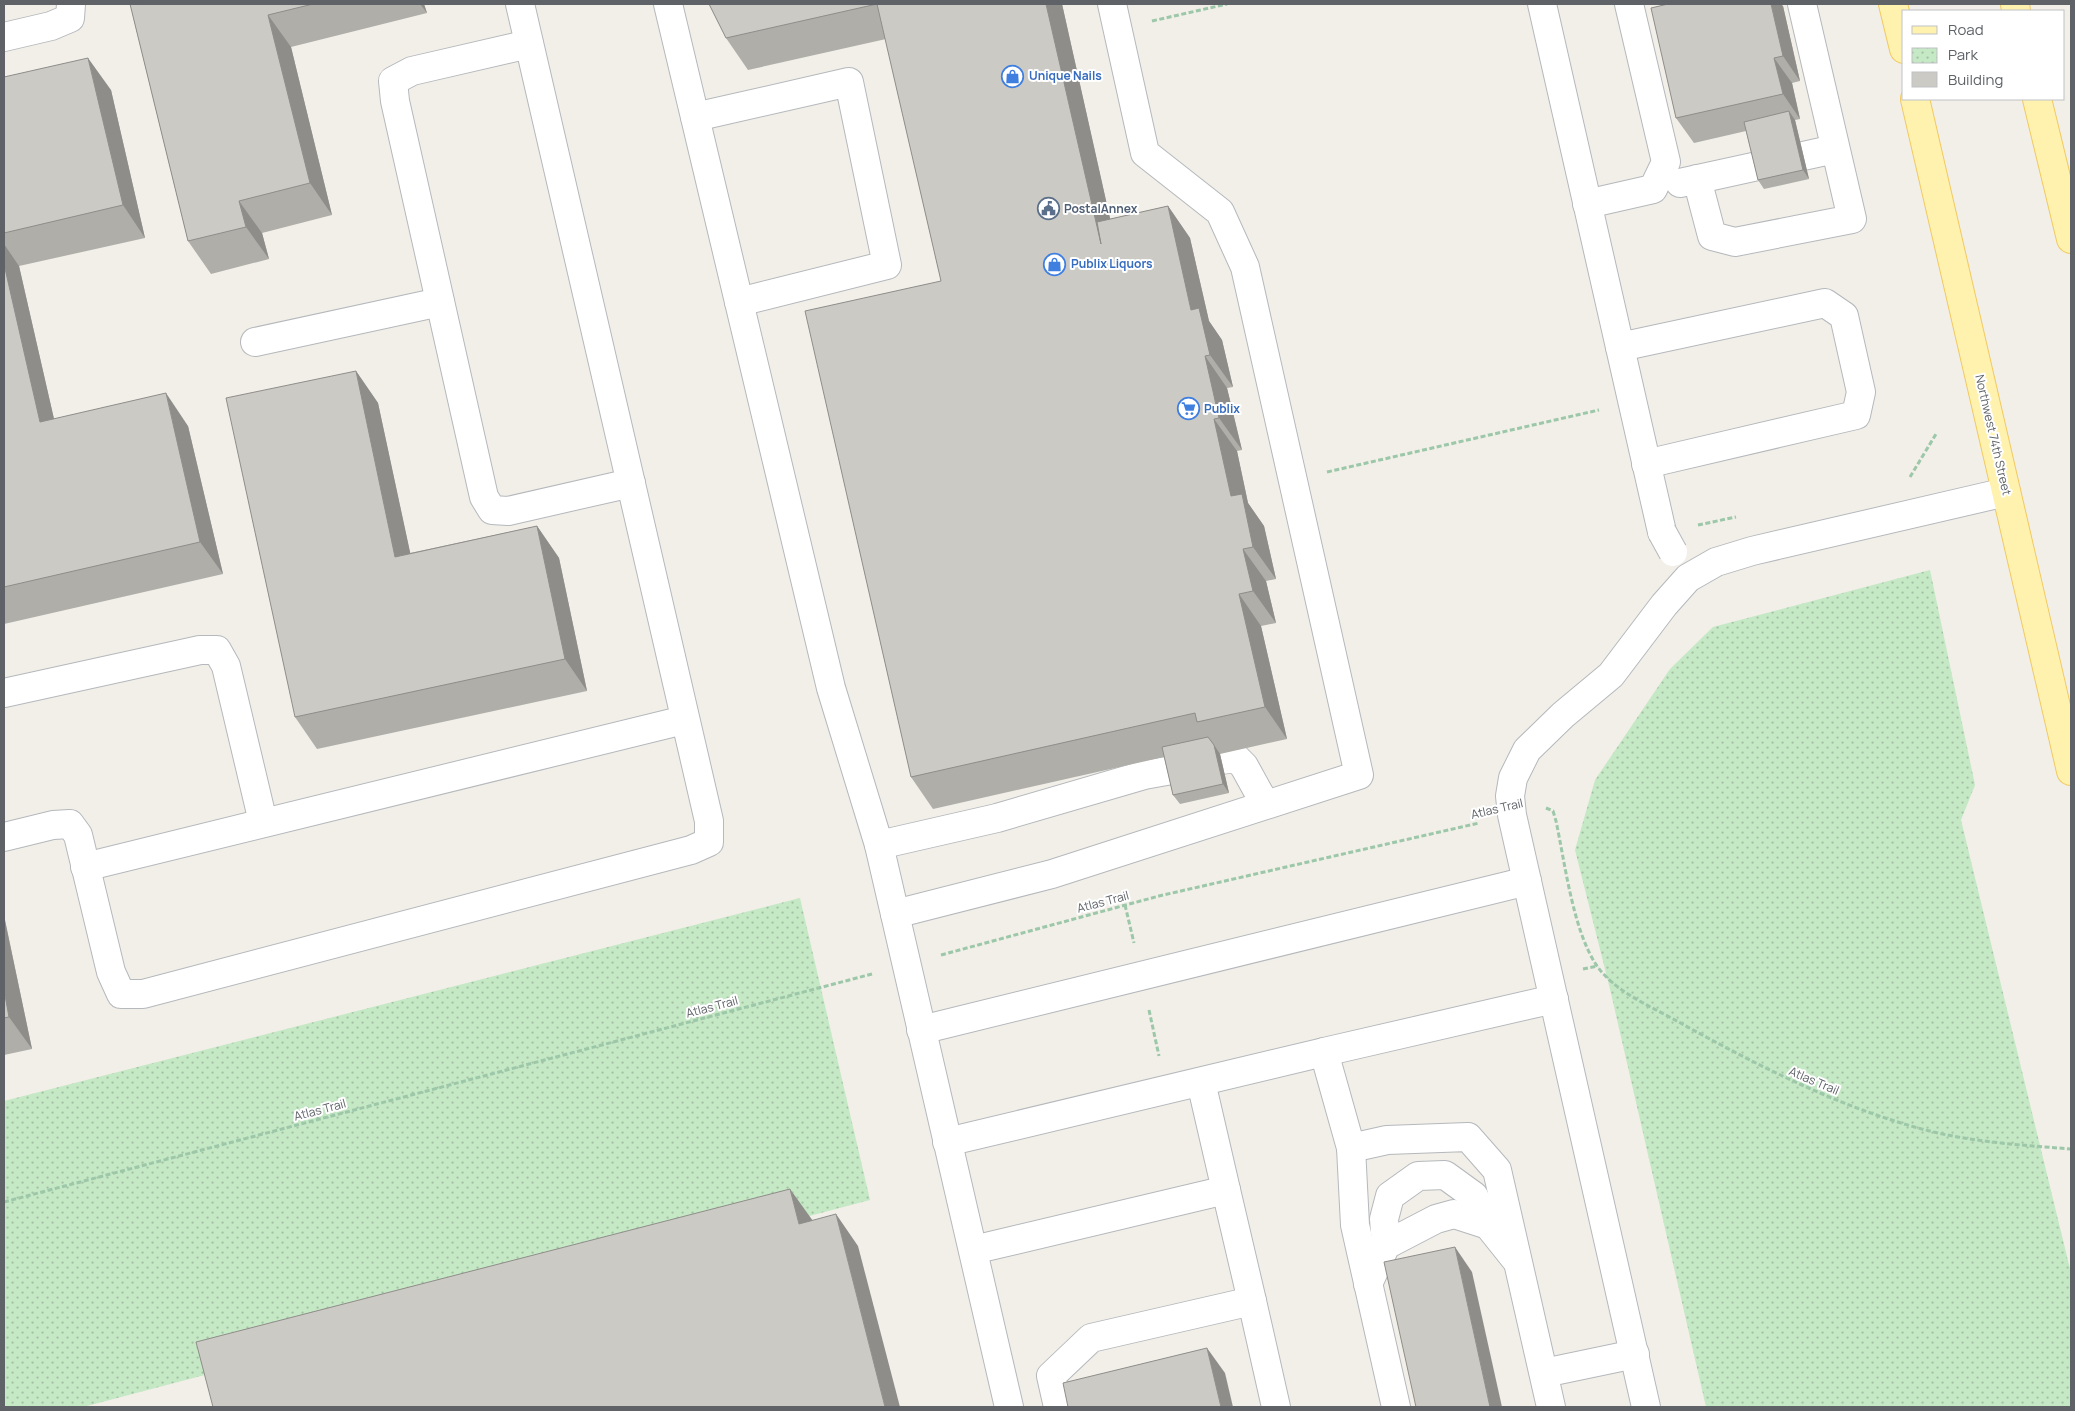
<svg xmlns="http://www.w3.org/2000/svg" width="2075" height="1411" font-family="Manrope,sans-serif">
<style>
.park{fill:url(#park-dots)}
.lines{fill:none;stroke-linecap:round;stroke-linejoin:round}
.minor-casing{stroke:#b5b8bc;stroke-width:30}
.major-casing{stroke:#f2c960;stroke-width:30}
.path{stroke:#9cc7a9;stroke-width:3;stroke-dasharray:5 2.5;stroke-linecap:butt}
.minor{stroke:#fff;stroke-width:28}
.major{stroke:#fff2af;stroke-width:28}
.minor-bridge-casing{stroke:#b5b8bc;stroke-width:30;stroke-linecap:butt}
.minor-bridge{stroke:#fff;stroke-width:28}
.wall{fill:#afaea9}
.shaded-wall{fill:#8f8d8a}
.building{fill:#cccac5;stroke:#8f8d8a}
.labels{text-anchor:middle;stroke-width:4;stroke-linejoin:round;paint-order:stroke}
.shop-label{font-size:12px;font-weight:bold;fill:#366cbe;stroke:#fff;text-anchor:start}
.service-label{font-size:12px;font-weight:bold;fill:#4e5e75;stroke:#fff;text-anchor:start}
.street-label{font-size:12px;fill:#5f6368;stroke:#fff}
</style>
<defs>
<pattern id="park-dots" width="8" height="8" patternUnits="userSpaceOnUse" patternTransform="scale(1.25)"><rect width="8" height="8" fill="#c5e8c5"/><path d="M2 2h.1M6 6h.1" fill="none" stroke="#a3c0a4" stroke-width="1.8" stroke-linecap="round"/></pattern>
</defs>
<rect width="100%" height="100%" fill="#f1efe8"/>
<g class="park">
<path d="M 1930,570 L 1975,785 L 1961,820 L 2071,1273 L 2071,1407 L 1706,1407 L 1610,989 L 1575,850 L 1595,780 L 1670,669 L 1713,627 Z"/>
<path d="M 800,898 L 870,1200 L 83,1407 L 4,1407 L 4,1101 Z"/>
</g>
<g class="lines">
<defs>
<g id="minor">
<path d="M 668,4 L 831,688 L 879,845 L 1009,1407"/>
<path d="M 1542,4 L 1662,532"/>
<path d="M 4,37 L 51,26 L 70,18 L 71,4"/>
<path d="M 529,44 L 412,71 L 393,81 L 395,101 L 484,497 L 492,510 L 508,511 L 631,483"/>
<path d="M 695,117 L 849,82 L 887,265 L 739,302"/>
<path d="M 1697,179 L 1712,236 L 1735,242 L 1852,219 L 1802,4"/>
<path d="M 1680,183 L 1835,149"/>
<path d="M 1587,204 L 1653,189 L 1666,162 L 1629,4"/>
<path d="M 255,342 L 440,302"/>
<path d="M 1620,347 L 1825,303 L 1844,316 L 1861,392 L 1856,415 L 1646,464"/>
<path d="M 4,693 L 200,650 L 217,650 L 226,666 L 263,822"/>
<path d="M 1221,760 L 1236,758 L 1244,766 L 1265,804"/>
<path d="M 4,837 L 53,825 L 70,824 L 78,835 L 111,972 L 121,994 L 143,994 L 691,850 L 709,842 L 709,821 L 520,4"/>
<path d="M 879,845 L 997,818 L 1144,775 L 1172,770"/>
<path d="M 85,867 L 684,720"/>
<path d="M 895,914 L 1052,874 L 1359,775 L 1245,267 L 1220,212 L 1145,153 L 1112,4"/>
<path d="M 921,1030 L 1527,881"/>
<path d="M 947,1142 L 1324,1052"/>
<path d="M 1351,1148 L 1387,1140 L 1468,1137 L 1497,1170 L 1551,1407"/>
<path d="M 1386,1245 L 1384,1219 L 1390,1196 L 1418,1176 L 1445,1175 L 1474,1196 L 1488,1225"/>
<path d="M 973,1250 L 1226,1190 L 1201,1082"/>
<path d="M 1368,1284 L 1386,1245 L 1436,1219 L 1454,1214 L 1488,1225 L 1516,1260"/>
<path d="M 1252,1301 L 1276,1407"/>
<path d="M 1544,1373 L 1635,1354"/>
<path d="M 1058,1407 L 1051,1376 L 1091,1338 L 1252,1301 L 1226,1190"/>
<path d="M 1396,1407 L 1355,1225 L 1351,1148 L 1324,1052 L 1554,999"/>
<path d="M 1646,1407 L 1512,815 L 1510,796 L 1513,778 L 1527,750 L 1563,715 L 1611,675 L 1664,605 L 1688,578 L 1716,562 L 1752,551 L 2006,492"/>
</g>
<g id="major">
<path d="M 1893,4 L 1904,49"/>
<path d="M 2015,4 L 2016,11"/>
<path d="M 1915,99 L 2071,771"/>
<path d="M 2037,99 L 2071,239"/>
</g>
</defs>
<use href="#minor" class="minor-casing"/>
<use href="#major" class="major-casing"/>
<g class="path">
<path d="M 1152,21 L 1227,4"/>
<path d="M 1327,472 L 1599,410"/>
<path d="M 1910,477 L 1936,434"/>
<path d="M 1698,525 L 1736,517"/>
<path d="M 1546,808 L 1553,811 L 1556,821 C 1565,863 1573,931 1597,966 C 1617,994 1655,1008 1684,1025 C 1759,1066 1835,1105 1918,1128 C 1968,1142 2020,1145 2071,1149"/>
<path d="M 1125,905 L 1134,943"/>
<path d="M 941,955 L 1159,896 L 1479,823"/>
<path d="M 1583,969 L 1598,966"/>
<path d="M 1149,1010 L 1159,1056"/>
<path d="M 4,1202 L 872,974"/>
</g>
<use href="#minor" class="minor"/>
<use href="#major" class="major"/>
<defs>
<path id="minor-bridge" d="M 1662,532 L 1673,552"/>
</defs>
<use href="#minor-bridge" class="minor-bridge-casing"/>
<use href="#minor-bridge" class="minor-bridge"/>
</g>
<g class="wall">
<path d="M 130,4 L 424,4 L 427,13 L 291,47 L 332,215 L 262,233 L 269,259 L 211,274 L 188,241 Z"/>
<path d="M 709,4 L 1062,4 L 1110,219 L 1168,206 L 1190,238 L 1209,321 L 1222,340 L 1233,387 L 1227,388 L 1242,450 L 1237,451 L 1248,503 L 1264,526 L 1276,579 L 1266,581 L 1276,623 L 1261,626 L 1287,739 L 1220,754 L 1229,793 L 1180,804 L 1173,795 L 1164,757 L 933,809 L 911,777 L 941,281 L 886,39 L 748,70 L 726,38 Z"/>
<path d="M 1783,6 L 1800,81 L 1792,83 L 1800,119 L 1795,120 L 1809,179 L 1764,189 L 1758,180 L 1746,131 L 1694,143 L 1676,118 Z"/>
<path d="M 4,77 L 111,90 L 145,238 L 19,266 L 54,419 L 188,426 L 223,574 L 4,624 Z"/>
<path d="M 356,371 L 378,403 L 410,553 L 537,526 L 559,558 L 587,691 L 317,749 L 295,717 Z"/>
<path d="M 4,915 L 32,1049 L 4,1055 Z"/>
</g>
<g class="shaded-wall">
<path d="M 420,4 L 424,4 L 427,13 Z"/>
<path d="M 1046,4 L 1062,4 L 1123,276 L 1101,244 Z"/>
<path d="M 1771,4 L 1781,4 L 1783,6 L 1800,81 L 1783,56 Z"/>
<path d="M 268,15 L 291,47 L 332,215 L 310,183 Z"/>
<path d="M 88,58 L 111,90 L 145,238 L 123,205 Z"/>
<path d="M 1774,58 L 1792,83 L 1800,119 L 1783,94 Z"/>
<path d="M 1789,111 L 1795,120 L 1809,179 L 1803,170 Z"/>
<path d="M 239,201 L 262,233 L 269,259 L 246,227 Z"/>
<path d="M 1168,206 L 1190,238 L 1209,321 L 1222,340 L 1233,387 L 1210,355 L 1191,310 Z"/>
<path d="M 4,244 L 19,266 L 62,454 L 40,422 L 4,264 Z"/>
<path d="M 1205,356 L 1227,388 L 1242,450 L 1219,418 Z"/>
<path d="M 356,371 L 378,403 L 418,589 L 395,557 Z"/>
<path d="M 166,393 L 188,426 L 223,574 L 200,542 Z"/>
<path d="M 1214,419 L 1237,451 L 1248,503 L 1264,526 L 1276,579 L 1253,547 L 1231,496 Z"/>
<path d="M 537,526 L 559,558 L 587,691 L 565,659 Z"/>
<path d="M 1243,549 L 1266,581 L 1276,623 L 1253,591 Z"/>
<path d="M 1239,594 L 1261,626 L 1287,739 L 1265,707 Z"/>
<path d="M 1214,745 L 1220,754 L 1229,793 L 1223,784 Z"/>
<path d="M 4,915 L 4,916 L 32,1049 L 9,1017 L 4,990 Z"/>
<path d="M 790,1189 L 813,1221 L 799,1224 Z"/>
<path d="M 836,1214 L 858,1246 L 900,1407 L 885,1407 Z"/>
<path d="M 1455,1247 L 1472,1272 L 1502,1407 L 1490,1407 Z"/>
<path d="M 1207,1348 L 1225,1373 L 1233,1407 L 1221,1407 Z"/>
</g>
<g class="building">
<path d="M 130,4 L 313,4 L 268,15 L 310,183 L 239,201 L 246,227 L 188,241 Z"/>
<path d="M 709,4 L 1046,4 L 1101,244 L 1097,222 L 1168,206 L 1191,310 L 1199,308 L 1210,355 L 1205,356 L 1219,418 L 1214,419 L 1231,496 L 1242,494 L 1253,547 L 1243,549 L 1253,591 L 1239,594 L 1265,707 L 1197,722 L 1195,713 L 911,777 L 805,311 L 941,281 L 877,4 L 726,38 Z"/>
<path d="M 1668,4 L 1771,4 L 1783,56 L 1774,58 L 1783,94 L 1676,118 L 1651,8 Z"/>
<path d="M 88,58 L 123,205 L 4,233 L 4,77 Z"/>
<path d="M 1789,111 L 1803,170 L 1758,180 L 1744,122 Z"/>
<path d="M 4,264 L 40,422 L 166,393 L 200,542 L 4,587 Z"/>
<path d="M 356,371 L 395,557 L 537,526 L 565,659 L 295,717 L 226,398 Z"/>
<path d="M 1208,737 L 1214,745 L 1223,784 L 1173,795 L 1162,747 Z"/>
<path d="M 4,990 L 9,1017 L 4,1018 Z"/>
<path d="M 790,1189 L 799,1224 L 836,1214 L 885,1407 L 213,1407 L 196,1342 Z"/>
<path d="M 1455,1247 L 1490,1407 L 1416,1407 L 1384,1262 Z"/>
<path d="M 1207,1348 L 1221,1407 L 1068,1407 L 1063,1383 Z"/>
</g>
<defs>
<symbol id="shop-ring" viewBox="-11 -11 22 22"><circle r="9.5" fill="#fff" stroke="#3f7fe0" stroke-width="1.5"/><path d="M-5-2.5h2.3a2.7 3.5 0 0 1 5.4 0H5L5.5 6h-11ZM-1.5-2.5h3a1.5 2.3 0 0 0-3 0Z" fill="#3f7fe0"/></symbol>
<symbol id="civic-ring" viewBox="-11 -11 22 22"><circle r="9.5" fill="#fff" stroke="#5c6f8a" stroke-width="1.5"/><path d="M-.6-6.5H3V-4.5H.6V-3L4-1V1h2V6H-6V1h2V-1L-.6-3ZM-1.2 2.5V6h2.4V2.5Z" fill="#5c6f8a"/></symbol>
<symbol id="supermarket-ring" viewBox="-11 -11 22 22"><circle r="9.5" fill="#fff" stroke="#3f7fe0" stroke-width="1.5"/><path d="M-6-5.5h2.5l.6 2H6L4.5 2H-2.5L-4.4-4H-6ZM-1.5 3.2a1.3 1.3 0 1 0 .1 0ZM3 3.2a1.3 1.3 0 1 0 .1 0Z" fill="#3f7fe0"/></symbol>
</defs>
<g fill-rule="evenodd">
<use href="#shop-ring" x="1000" y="64" width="25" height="25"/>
<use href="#civic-ring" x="1036" y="196" width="25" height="25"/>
<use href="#shop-ring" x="1042" y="252" width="25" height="25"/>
<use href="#supermarket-ring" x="1176" y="396" width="25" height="25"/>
</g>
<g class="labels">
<g class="shop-label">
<text x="1029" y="80">Unique Nails</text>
<text x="1071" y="268">Publix Liquors</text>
<text x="1204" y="413">Publix</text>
</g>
<g class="service-label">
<text x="1064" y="213">PostalAnnex</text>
</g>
<g class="street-label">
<text transform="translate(1993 435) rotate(77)" y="4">Northwest 74th Street</text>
<text transform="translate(1497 809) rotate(-13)" y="4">Atlas Trail</text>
<text transform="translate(1103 902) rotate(-15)" y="4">Atlas Trail</text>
<text transform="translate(712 1007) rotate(-15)" y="4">Atlas Trail</text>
<text transform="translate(1814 1081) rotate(23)" y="4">Atlas Trail</text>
<text transform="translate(320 1110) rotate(-15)" y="4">Atlas Trail</text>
</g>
</g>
<rect width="2075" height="1411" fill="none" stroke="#5f6368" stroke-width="10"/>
<rect x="1902" y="10" width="162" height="90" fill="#ffffff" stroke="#bfc1c3"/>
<rect x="1912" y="26" width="25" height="8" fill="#fff2af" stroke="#bfc1c3"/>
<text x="1948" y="35" font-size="15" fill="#5f6368">Road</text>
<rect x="1912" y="48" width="25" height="15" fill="url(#park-dots)" stroke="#bfc1c3"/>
<text x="1948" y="60" font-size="15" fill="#5f6368">Park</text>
<rect x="1912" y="72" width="25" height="15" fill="#cccac5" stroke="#bfc1c3"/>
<text x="1948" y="85" font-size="15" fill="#5f6368">Building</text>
</svg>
